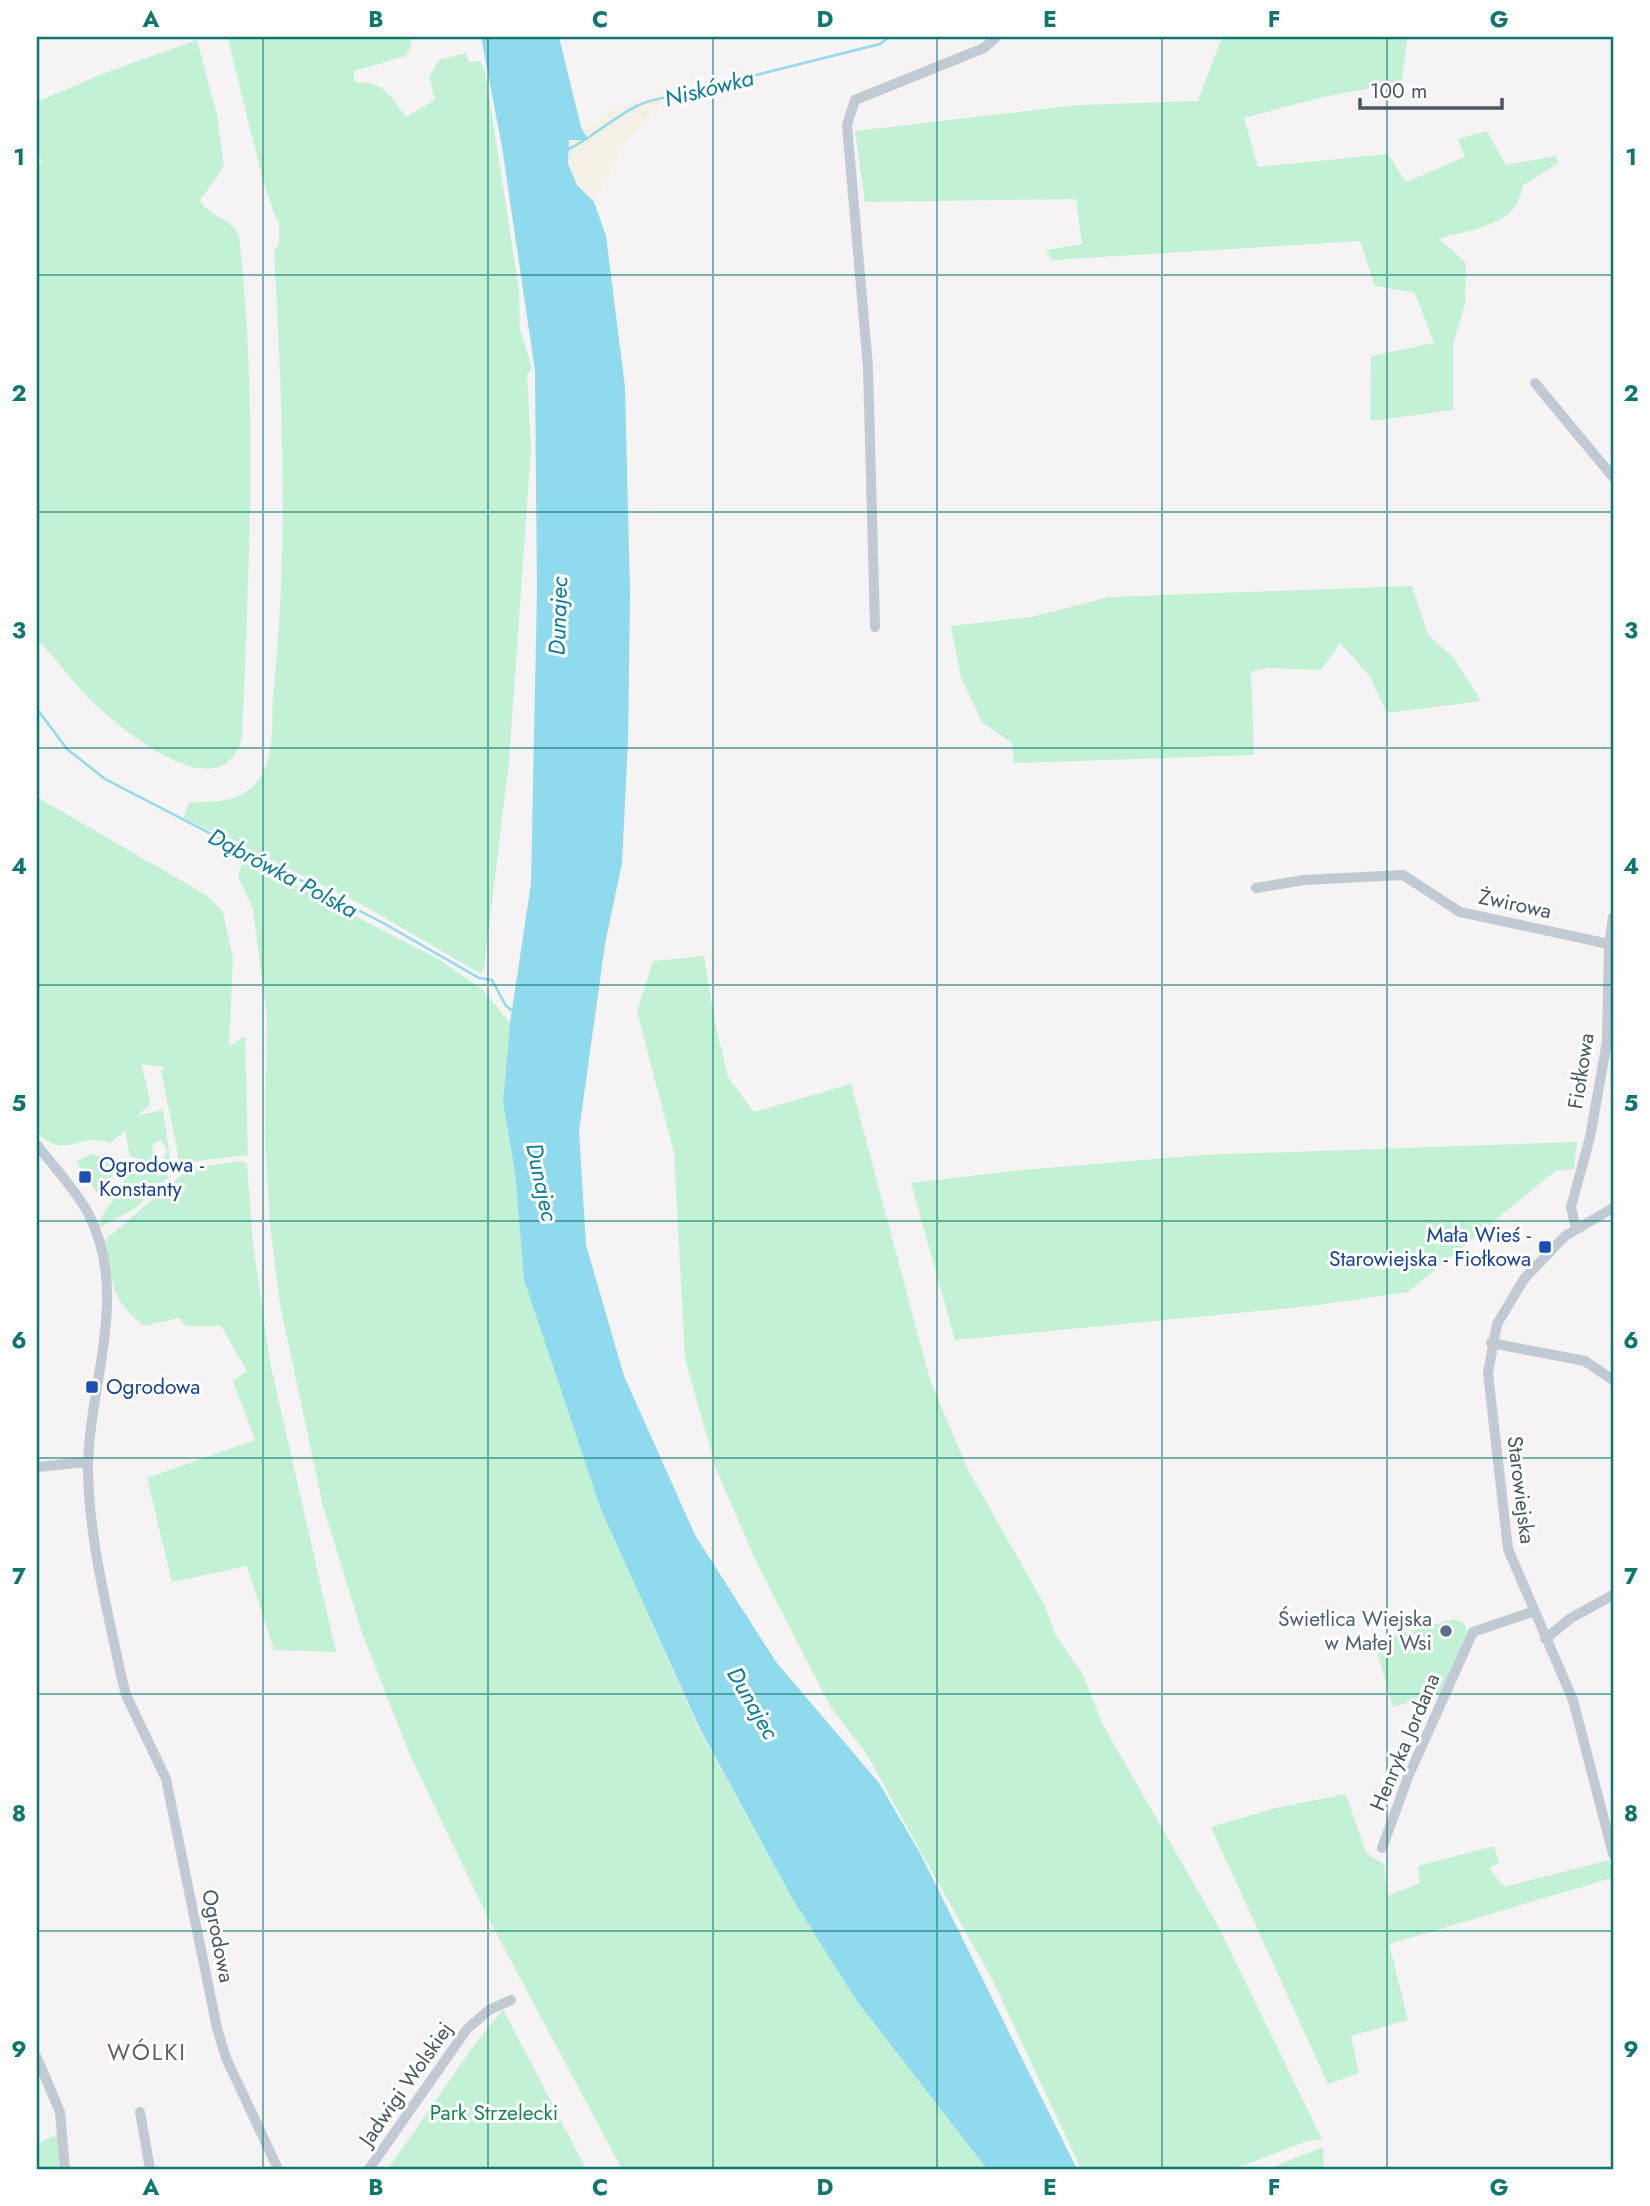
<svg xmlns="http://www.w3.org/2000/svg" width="1650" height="2206" font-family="Jost,sans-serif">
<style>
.green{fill:#c3f1d5}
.sand{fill:#f5f0e5}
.water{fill:#90daee}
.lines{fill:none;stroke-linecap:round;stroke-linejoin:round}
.stream{stroke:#90daee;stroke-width:2.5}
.street{stroke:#c1cad2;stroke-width:10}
.grid{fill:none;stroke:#0f766e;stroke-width:2;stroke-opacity:0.55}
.transit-dot{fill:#1a4fb4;stroke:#fff;stroke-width:2.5}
.service-dot{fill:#5c6f8a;stroke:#fff;stroke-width:2.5}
.labels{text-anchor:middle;stroke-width:6;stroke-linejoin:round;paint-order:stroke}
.street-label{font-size:21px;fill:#4a5661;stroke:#fff}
.transit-label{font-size:21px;fill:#164399;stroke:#fff;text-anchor:start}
.service-label{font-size:21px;fill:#4e5e75;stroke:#fff;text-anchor:end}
.park-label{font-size:21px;fill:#17864f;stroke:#fff}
.water-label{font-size:23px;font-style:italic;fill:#0c7c9b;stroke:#fff}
.neighbourhood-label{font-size:23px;letter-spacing:2px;fill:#5f6368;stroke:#fff}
.neatline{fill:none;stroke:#0f766e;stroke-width:2.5}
.grid-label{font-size:23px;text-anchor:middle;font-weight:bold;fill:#0f766e}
</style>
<rect width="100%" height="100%" fill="#f5f3f3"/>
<g class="green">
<path d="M 227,37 L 411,37 L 412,44 L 406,56 L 354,71 L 354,82 C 385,82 389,94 406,117 L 435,100 L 429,77 L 439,60 L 466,53 L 469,62 L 480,61 L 485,71 L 519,290 L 520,329 L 532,367 L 527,375 L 531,449 L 509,761 L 484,968 L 481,974 L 361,904 L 184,818 L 189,802 C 218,803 247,802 263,773 C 275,749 271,721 273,695 C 289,547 282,399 274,250 L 279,245 L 279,221 C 268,215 235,62 227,37 Z"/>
<path d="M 1222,37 L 1408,37 L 1401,83 L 1323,97 L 1244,118 L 1258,167 L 1388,154 L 1406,182 L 1465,157 L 1458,139 L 1487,131 L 1506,165 L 1556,156 L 1558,163 L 1522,186 C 1519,226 1470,229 1439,239 L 1466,263 L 1465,304 L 1453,344 L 1453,410 L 1370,421 L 1371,356 L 1434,343 L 1415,293 L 1375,286 L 1360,241 L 1052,260 L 1046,250 L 1082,244 L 1076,199 L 865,202 L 855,131 L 1079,105 L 1198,101 Z"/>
<path d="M 197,40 L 217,115 L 224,166 L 200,200 C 209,218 231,217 239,236 C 258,403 249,568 242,737 C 223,811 130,736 99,708 C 76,687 58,661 37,639 L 37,164 L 42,162 L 37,151 L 37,102 L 102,74 Z"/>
<path d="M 1412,586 L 1428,635 L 1453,657 L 1481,701 L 1387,713 L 1369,675 L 1340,643 L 1321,670 L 1268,668 L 1251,672 L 1254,755 L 1014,763 L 1012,743 L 982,722 L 961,677 L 951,626 L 1031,617 L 1109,597 Z"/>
<path d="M 37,797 L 206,895 L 223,912 L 233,958 L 229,1047 L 245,1036 L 248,1155 L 197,1161 L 177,1168 L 178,1154 L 161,1071 L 165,1067 L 141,1064 L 150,1100 L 150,1105 L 138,1115 L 163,1110 L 171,1165 L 164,1167 L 162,1164 L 167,1150 L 161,1140 L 153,1143 L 152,1151 L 157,1155 L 152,1163 L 130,1156 L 125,1131 L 110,1143 C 78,1131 65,1162 37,1132 Z"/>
<path d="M 244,858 L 440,960 L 483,990 L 510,1023 L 503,1102 L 515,1172 L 524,1280 L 601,1510 L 699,1729 L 792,1898 L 856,2000 L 987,2169 L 622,2169 L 486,1914 L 410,1755 L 362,1633 L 323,1506 L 280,1304 L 270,1225 L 265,1137 L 267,1017 L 253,909 L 238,876 Z"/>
<path d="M 704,956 L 714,1018 L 728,1077 L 754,1112 L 851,1084 L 930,1380 L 968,1470 L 1044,1604 L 1056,1636 L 1083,1675 L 1103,1725 L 1218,1926 L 1322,2139 L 1307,2141 L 1234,2169 L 1081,2169 L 993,1981 L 867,1755 L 830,1706 L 756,1561 L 716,1469 L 685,1358 L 674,1153 L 637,1011 L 653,961 Z"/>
<path d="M 1577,1142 L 1574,1169 L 1555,1171 L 1408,1292 L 1311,1306 L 955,1340 L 911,1183 L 1023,1170 L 1202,1155 Z"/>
<path d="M 90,1154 L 104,1157 L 113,1167 L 112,1184 L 99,1196 L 76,1162 Z"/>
<path d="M 129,1160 L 136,1169 L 160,1176 L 163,1171 L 169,1177 L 135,1208 L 99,1228 C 103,1198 129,1199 125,1164 Z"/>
<path d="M 242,1161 L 247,1164 L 253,1244 L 270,1363 L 336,1652 L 274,1650 L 247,1566 L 172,1582 L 147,1478 L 255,1440 L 233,1381 L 247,1371 L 221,1326 L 186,1326 L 179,1318 L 144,1326 C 109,1298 113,1282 105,1240 L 185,1172 L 196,1167 Z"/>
<path d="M 1454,1619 L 1464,1623 L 1467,1631 L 1443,1692 L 1393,1707 L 1374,1641 Z"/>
<path d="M 1346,1794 L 1366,1853 L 1384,1864 L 1387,1896 L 1420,1883 L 1418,1866 L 1494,1846 L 1499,1863 L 1489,1868 L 1504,1887 L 1609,1860 L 1612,1878 L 1389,1944 L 1408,2020 L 1351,2036 L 1359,2073 L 1328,2084 L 1211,1827 L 1275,1808 Z"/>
<path d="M 503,2009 L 586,2169 L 388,2169 L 472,2048 Z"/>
<path d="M 59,2133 L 59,2169 L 37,2169 L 37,2144 Z"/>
<path d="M 1323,2147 L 1324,2169 L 1268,2169 Z"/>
</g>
<path class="sand" d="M 649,99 L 662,101 L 623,145 L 594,202 C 572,180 568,171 569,140 L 588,139 L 583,131 L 614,108 Z"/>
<path class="water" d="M 481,37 L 559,37 L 581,127 L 588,140 L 569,140 L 568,164 L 577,185 L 594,202 L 606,236 L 625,387 L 630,593 L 628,741 L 622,863 L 605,944 L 579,1131 L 586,1245 L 624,1376 L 695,1535 L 776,1662 L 879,1783 L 921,1855 L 1077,2169 L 987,2169 L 856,2000 L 792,1898 L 700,1729 L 601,1510 L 524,1280 L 515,1172 L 503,1102 L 510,1023 L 531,884 L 537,591 L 535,371 L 502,147 Z"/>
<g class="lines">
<g class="stream">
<path d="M 567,150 C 592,138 612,118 637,106 C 658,95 680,98 700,89 L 880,44 L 889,37"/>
<path d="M 37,709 L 67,749 L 105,779 L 385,924 L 479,978 L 492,980 L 506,1006 L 513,1011"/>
</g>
<g class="street">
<path d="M 1535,383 L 1613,477"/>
<path d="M 875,627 L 868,367 L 847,125 L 855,100 L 984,48 L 996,37"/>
<path d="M 1256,888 L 1304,880 L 1403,875 L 1460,912 L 1609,944"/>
<path d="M 37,1145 C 54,1167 75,1189 88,1213 C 131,1294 88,1385 88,1470 C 89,1539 107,1608 121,1675 L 126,1695 L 166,1779 L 217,2028 L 226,2058 L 278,2169"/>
<path d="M 1613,1208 L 1565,1236 L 1524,1279 L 1497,1324 L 1488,1373 L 1508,1549 L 1573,1700 L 1613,1854"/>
<path d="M 1576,1229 L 1571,1207 L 1590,1137 L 1607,1042 L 1609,944 L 1613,917"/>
<path d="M 1491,1343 L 1585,1361 L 1613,1380"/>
<path d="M 37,1467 L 88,1462"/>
<path d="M 1545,1639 L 1571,1618 L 1613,1595"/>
<path d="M 1382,1848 L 1408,1777 L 1473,1632 L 1532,1612"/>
<path d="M 37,2058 L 60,2112 L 65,2169"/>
<path d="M 140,2112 L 150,2169"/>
<path d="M 369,2169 L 467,2029 L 489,2010 L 511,2000"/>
</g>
</g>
<path class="grid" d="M 263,37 L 263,2169M 488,37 L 488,2169M 713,37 L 713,2169M 937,37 L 937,2169M 1162,37 L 1162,2169M 1387,37 L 1387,2169M 37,275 L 1613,275M 37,512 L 1613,512M 37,748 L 1613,748M 37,985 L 1613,985M 37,1221 L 1613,1221M 37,1458 L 1613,1458M 37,1694 L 1613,1694M 37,1931 L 1613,1931"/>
<g class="transit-dot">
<rect x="78" y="1170" width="14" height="14" rx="3.5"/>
<rect x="1538" y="1240" width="14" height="14" rx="3.5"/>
<rect x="85" y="1380" width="14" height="14" rx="3.5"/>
</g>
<circle class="service-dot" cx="1446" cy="1631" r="7"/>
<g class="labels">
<g class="street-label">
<text transform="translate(1515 904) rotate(12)" y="7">Żwirowa</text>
<text transform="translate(1581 1071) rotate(-81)" y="7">Fiołkowa</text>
<text transform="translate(1521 1490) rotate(83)" y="7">Starowiejska</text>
<text transform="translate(1405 1742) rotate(-67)" y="7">Henryka Jordana</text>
<text transform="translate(218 1936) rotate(79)" y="7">Ogrodowa</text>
<text transform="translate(406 2084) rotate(-55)" y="7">Jadwigi Wolskiej</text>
</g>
<g class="transit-label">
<text x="99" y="1172">Ogrodowa -<tspan x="99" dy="24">Konstanty</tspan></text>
<text x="1531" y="1242" text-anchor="end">Mała Wieś -<tspan x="1531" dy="24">Starowiejska - Fiołkowa</tspan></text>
<text x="106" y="1394">Ogrodowa</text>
</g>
<g class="service-label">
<text x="1432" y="1626">Świetlica Wiejska<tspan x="1432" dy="24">w Małej Wsi</tspan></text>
</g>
<g class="park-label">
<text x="494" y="2120">Park Strzelecki</text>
</g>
<g class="water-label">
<text transform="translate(709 88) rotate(-14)" y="8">Niskówka</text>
<text transform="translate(558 616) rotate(-88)" y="8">Dunajec</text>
<text transform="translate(283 873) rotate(28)" y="8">Dąbrówka Polska</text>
<text transform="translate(542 1182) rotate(78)" y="8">Dunajec</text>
<text transform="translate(753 1703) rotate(60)" y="8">Dunajec</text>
</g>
<g class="neighbourhood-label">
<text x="147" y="2060">WÓLKI</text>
</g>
</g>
<rect width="1650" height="2206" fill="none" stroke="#ffffff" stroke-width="77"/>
<path d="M1360 98v10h142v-10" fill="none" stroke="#4a5661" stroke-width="3.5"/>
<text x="1370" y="98" font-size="21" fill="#4a5661" stroke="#ffffff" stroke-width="5" paint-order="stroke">100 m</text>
<rect x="38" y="38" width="1574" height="2130" class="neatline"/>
<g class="grid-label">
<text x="151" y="27">A</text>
<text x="376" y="27">B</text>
<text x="600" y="27">C</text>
<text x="825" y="27">D</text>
<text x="1050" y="27">E</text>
<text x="1274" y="27">F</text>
<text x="1499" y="27">G</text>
<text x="19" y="165">1</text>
<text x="1631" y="165">1</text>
<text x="19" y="401">2</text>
<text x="1631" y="401">2</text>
<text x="19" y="638">3</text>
<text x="1631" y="638">3</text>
<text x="19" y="874">4</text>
<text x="1631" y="874">4</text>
<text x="19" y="1111">5</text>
<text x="1631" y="1111">5</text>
<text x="19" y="1348">6</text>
<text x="1631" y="1348">6</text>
<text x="19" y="1584">7</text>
<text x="1631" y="1584">7</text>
<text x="19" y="1821">8</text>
<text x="1631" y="1821">8</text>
<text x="19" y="2057">9</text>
<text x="1631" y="2057">9</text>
<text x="151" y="2195">A</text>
<text x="376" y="2195">B</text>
<text x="600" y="2195">C</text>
<text x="825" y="2195">D</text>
<text x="1050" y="2195">E</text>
<text x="1274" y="2195">F</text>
<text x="1499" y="2195">G</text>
</g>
</svg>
